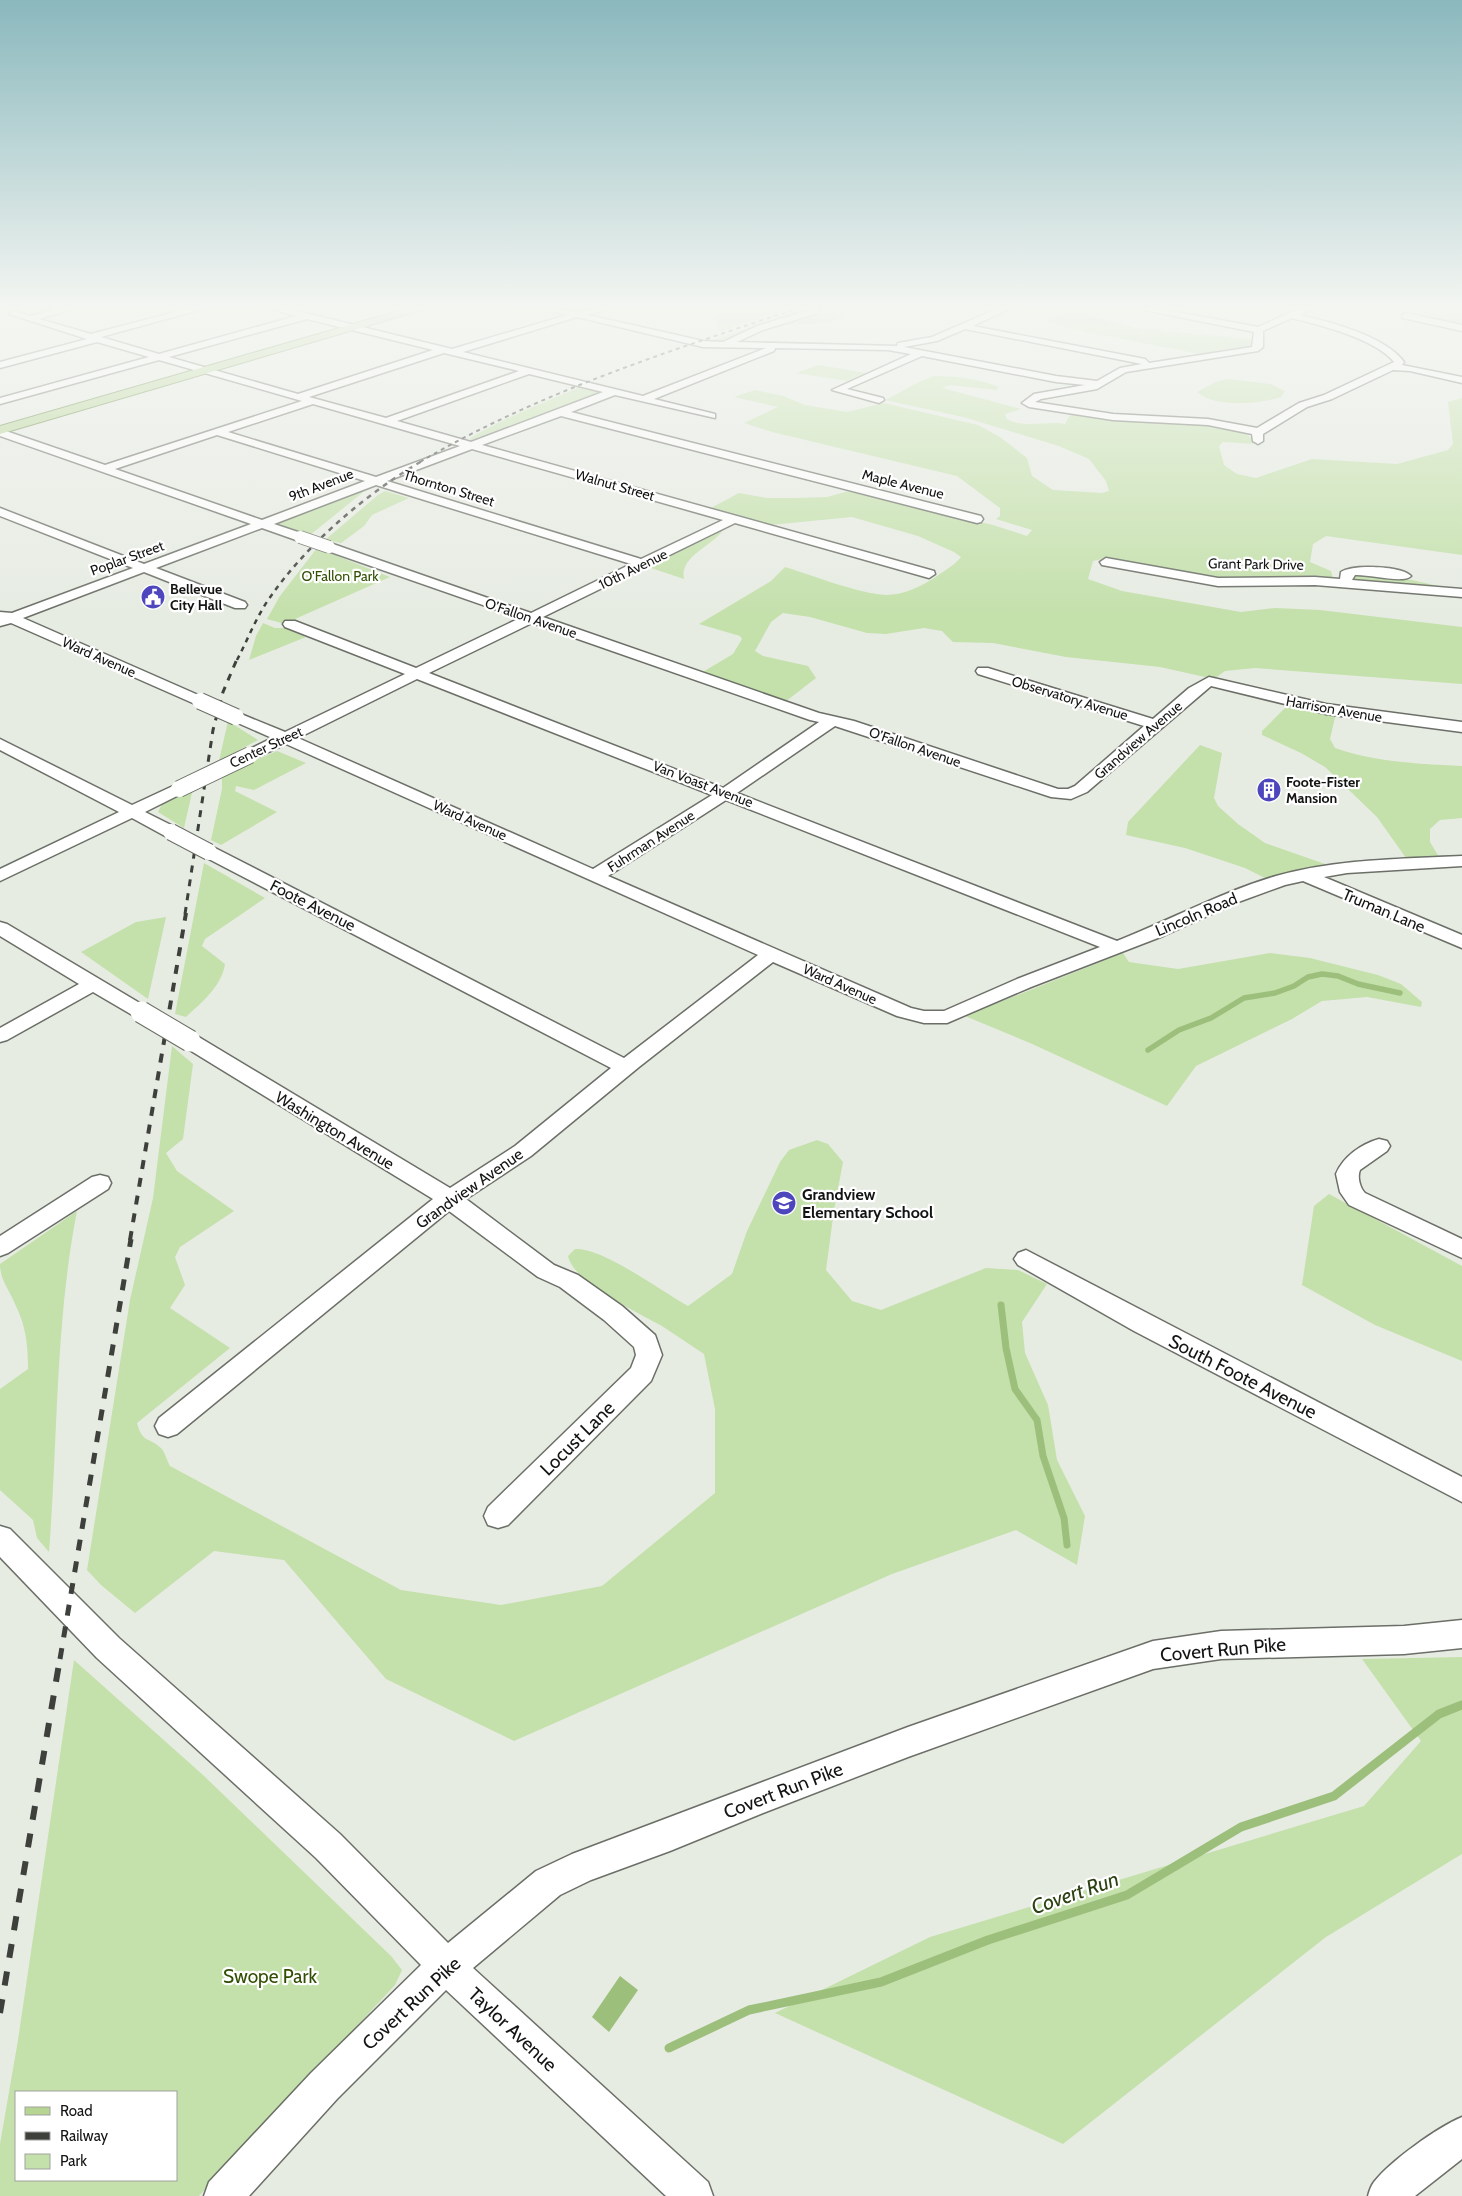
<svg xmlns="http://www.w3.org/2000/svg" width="1462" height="2196" font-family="Cabin,sans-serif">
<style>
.green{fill:#c4e0ab;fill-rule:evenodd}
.water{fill:#9dbf7c}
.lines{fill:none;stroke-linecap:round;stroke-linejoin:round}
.stream-far2{stroke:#9dbf7c;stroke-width:5.5}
.stream-far1{stroke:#9dbf7c;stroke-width:7}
.stream{stroke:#9dbf7c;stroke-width:9}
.minor-casing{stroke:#6b6f67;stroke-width:3}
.major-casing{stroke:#5e7f36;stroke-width:2}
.minor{fill:#fff;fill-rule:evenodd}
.major{fill:#b6d492;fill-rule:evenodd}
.rail-far5{stroke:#3e403c;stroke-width:2;stroke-dasharray:4 4;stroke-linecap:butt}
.rail-far4{stroke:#3e403c;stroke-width:2.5;stroke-dasharray:5 5;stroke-linecap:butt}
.rail-far3{stroke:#3e403c;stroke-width:3;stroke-dasharray:7 7;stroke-linecap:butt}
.rail-far2{stroke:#3e403c;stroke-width:4;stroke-dasharray:9 9;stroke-linecap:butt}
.rail-far1{stroke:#3e403c;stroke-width:5;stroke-dasharray:11 11;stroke-linecap:butt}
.rail{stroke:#3e403c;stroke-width:6;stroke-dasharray:14 14;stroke-linecap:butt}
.minor-bridge-far2-casing{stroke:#6b6f67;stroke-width:14;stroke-linecap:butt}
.minor-bridge-far1-casing{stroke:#6b6f67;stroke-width:18;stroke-linecap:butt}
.minor-bridge-casing{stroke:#6b6f67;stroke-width:23;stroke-linecap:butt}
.minor-bridge-far2{stroke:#fff;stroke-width:12}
.minor-bridge-far1{stroke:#fff;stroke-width:16}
.minor-bridge{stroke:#fff;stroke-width:21}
.labels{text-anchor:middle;stroke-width:4.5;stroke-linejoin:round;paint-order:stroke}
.far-street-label{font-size:14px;fill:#131512;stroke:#fff}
.far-park-label{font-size:14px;fill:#314e03;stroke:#fff}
.far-poi-label{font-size:14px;font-weight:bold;fill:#131512;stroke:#fff;text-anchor:start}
.street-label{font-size:16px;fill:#131512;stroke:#fff}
.poi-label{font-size:16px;font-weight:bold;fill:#131512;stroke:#fff;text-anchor:start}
.near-street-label{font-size:19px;fill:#131512;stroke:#fff}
.near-park-label{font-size:19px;fill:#314e03;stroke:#fff}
.near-water-label{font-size:21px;font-style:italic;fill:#2c4212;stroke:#fff}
</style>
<rect width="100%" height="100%" fill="#e7ece3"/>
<g class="green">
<path d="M 727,307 L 791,307 L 719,332 L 714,311 Z"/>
<path d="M 1360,307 L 1462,307 L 1462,323 L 1450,325 Z"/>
<path d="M 803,309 L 810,310 L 758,326 L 728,341 L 707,342 Z"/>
<path d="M 1071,311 L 1140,329 L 1251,339 L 1252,345 L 1200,354 L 1085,332 L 1045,321 Z"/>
<path d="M 820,312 L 843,317 L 843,319 L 811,324 L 771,325 Z"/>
<path d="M 818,365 L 867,373 L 848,381 L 796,373 Z"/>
<path d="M 934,376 C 955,376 980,379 999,387 L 996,390 L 950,385 L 942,388 L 1021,409 L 1005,414 L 1007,419 C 1024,429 1046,420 1065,424 L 1071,413 L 1201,423 L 1241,430 L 1251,438 L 1254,444 L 1223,442 L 1219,446 L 1224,465 L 1237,474 L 1256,478 L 1312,459 L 1397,464 L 1448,450 L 1453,444 L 1448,402 L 1462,398 L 1462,555 L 1326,536 L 1313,544 L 1310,562 L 1331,571 L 1333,579 L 1225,580 L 1102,559 L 1093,561 L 1088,579 L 1122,591 L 1241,612 L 1275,608 L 1320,610 L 1462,627 L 1462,684 L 1255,668 L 1225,671 L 1214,679 L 1160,667 L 1066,657 L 993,643 L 953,642 L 942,631 L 924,628 L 886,634 L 867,633 L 810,617 L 783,613 L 771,622 L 755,651 L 763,656 L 808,666 L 816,678 L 785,702 L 701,673 L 733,654 L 742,639 L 740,636 L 699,624 L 771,581 L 785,567 C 811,575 860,594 886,595 C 904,595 922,586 937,576 C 945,570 955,565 961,557 L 954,552 L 918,536 L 852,517 L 770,525 L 711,508 L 739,493 L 767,498 L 795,498 L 827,497 L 849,491 L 993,525 L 1027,536 L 1032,530 L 996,519 L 1000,516 L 1000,508 L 957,476 L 772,432 L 744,423 L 778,407 L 734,397 L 755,390 L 783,396 L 805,405 L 847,412 L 884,403 L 978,425 L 1000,437 L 1027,458 L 1032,476 L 1053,490 L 1102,493 L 1109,491 L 1106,481 L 1089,459 L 1059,446 L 963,417 L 885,400 C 902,392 916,382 934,376 Z"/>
<path d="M 1227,379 L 1270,384 L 1285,391 L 1281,397 C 1260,404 1214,408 1197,392 L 1216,382 Z"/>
<path d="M 578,388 L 600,392 L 471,440 L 470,438 C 505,418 542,403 578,388 Z"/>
<path d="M 367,489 L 310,535 L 279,524 L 282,521 Z"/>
<path d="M 385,491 L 409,498 L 372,515 L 364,526 L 341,543 L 325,540 L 378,495 Z"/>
<path d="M 724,529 C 713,546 679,556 684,579 L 648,567 Z"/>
<path d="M 317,548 L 390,577 L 295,619 L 297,620 L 285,624 L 267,619 L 280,596 Z"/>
<path d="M 1353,574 L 1412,580 L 1447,588 L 1356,580 L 1353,578 Z"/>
<path d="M 263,623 L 275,628 L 285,628 L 306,637 L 249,660 L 256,636 Z"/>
<path d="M 1289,704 L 1336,713 L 1330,739 L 1335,748 C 1375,762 1420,764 1462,766 L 1462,818 L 1440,820 L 1430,829 L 1430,842 L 1439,857 L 1406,858 L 1377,817 L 1325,767 L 1301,753 L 1262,735 L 1262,731 Z"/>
<path d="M 228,721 L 258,740 L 219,761 Z"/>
<path d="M 1200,745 L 1222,753 L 1214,798 L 1218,806 L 1238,824 L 1265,843 L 1325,864 L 1267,879 L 1245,868 L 1185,848 L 1126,835 L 1128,822 Z"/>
<path d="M 277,751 L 306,763 L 254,790 L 236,786 L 235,791 L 277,812 L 221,845 L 211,840 L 222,789 L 222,775 Z"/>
<path d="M 193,788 L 184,828 L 158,812 L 162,804 Z"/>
<path d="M 204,863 L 265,898 L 205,939 L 202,946 L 225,964 C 222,986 201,1003 186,1017 L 175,1014 Z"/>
<path d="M 166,917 L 148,999 L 81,952 L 136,922 Z"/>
<path d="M 1123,953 L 1129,962 L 1178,969 L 1270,953 L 1310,958 L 1378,975 L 1401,984 L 1422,1002 L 1421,1007 L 1367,997 L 1322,1001 L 1292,1019 L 1196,1066 L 1167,1106 L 1030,1043 L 965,1016 Z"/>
<path d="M 172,1046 L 193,1064 L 183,1139 L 166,1153 L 177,1171 L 234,1211 L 180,1247 L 175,1257 L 185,1285 L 170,1308 L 230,1348 L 137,1423 C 142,1443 149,1437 161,1448 C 165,1452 167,1461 170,1466 L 401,1590 L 501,1605 L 602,1586 L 715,1493 L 715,1409 L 704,1354 C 690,1345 676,1335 662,1326 C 640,1314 572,1281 568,1256 L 575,1249 C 604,1248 661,1291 688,1306 L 732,1274 L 747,1231 L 780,1162 L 789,1150 L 817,1140 L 828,1144 L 843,1162 L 834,1210 L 826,1270 L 852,1301 L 881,1310 L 986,1268 L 1018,1270 L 1047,1284 L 1022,1322 L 1025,1353 L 1048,1405 L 1057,1460 L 1085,1516 L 1077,1565 L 1016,1530 L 892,1574 L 514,1741 L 386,1679 L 284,1560 L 214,1551 L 135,1613 L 101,1585 L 87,1570 L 130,1300 L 153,1198 Z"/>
<path d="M 1329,1194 L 1462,1266 L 1462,1361 L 1375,1325 L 1302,1285 L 1314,1206 Z"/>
<path d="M 77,1211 C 55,1323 58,1439 49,1552 L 37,1538 L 33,1520 L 0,1490 L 0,1389 L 28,1369 C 28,1346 26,1325 15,1304 C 9,1289 0,1280 0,1264 Z"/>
<path d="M 1462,1657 L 1462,1854 L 1326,1937 L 1063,2144 L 775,2013 L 930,1937 L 1364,1806 L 1421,1741 L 1362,1659 Z"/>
<path d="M 74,1660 L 203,1775 L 391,1956 L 402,1970 L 395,1985 L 199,2196 L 0,2196 L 0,2144 L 18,2040 ZM 16,2092 L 176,2092 L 176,2180 L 16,2180 Z"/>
</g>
<path class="water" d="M 620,1976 L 638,1990 L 609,2032 L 592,2017 Z"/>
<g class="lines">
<path class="stream-far2" d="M 1148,1050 L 1179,1030 L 1211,1018 L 1244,998 L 1275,993 L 1294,986 L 1308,977 L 1322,974 L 1338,976 L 1358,984 L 1400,993"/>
<path class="stream-far1" d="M 1001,1305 L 1006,1348 L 1015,1389 L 1037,1420 L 1043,1456 L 1064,1518 L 1067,1545"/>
<path class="stream" d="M 669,2048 L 749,2010 L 881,1982 L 988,1940 L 1127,1895 L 1241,1827 L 1334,1796 L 1439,1714 L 1462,1705"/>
<defs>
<g id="minor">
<path d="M 63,307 L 79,307 L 39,319 L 91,334 L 194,307 L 210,307 L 101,337 L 159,354 L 296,316 L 265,307 L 281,307 L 452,349 L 567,315 L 540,307 C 552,307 571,313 579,312 C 591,310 602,307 614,307 L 588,315 L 703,341 L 723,342 L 757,326 L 815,308 L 819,311 L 818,313 L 763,330 L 737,342 L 897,346 L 898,343 L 932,337 L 1001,307 L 1013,307 L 973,326 L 1145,359 L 1149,363 L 1252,347 L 1254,332 L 1129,307 L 1150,307 L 1258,327 L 1302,307 L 1314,307 L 1300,315 C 1331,322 1385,336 1404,362 L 1402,365 L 1462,377 L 1462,383 L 1410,371 L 1393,370 L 1332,399 L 1307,407 L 1263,434 L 1263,441 L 1258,444 L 1253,441 L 1252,434 L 1208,425 L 1113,420 L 1029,407 L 1022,403 L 1034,394 L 1085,385 L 1056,382 L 922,356 L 847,389 L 883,398 L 884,400 L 879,403 L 832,390 L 911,354 L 888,350 L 775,348 L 774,351 L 654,399 L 715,414 L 715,418 L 615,395 L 571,412 L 981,516 L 983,519 L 981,522 L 977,523 L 561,416 L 482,445 L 934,571 L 935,574 L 929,578 L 735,523 L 543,617 L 819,713 L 854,721 L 1058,789 L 1068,789 L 1075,786 L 1144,726 L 978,674 L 976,671 L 978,668 L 988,668 L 1153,719 L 1189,688 L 1209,677 L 1326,704 L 1462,722 L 1462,732 L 1326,714 L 1211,686 L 1087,792 L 1071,799 L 1051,797 L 835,726 L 737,793 L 1117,941 C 1170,920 1221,892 1276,876 C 1336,859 1400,859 1462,856 L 1462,866 L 1347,873 L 1324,877 L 1462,935 L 1462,948 L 1303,881 L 1285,885 L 1241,901 L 1163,936 L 1031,987 L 947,1023 L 924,1023 L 897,1016 L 773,962 L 639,1067 L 531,1156 L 466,1199 L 554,1265 L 578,1275 L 622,1306 L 655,1335 L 662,1355 L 651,1381 L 508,1525 L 498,1528 L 488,1525 L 484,1516 L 488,1507 L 631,1368 L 636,1355 L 634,1347 L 604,1320 L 560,1287 L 538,1277 L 449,1211 L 177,1434 L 168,1437 L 159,1434 L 155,1426 L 159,1418 L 433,1199 L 183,1046 L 180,1041 L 183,1036 L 190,1035 L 197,1036 L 450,1188 L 515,1146 L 611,1068 L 203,856 L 200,852 L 203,848 L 215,848 L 624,1058 L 758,955 L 286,744 L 256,758 L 244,758 L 242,755 L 244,752 L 272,738 L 231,720 L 228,717 L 236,712 L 241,714 L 285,732 L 405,674 L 285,627 L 283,624 L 285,621 L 295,621 L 416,668 L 520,618 L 325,550 L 323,547 L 325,544 L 333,544 L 531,613 L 631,564 L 376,485 L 274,524 L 304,534 L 306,537 L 304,540 L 296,540 L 262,528 L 156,568 L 245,602 L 247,605 L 245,608 L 235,608 L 144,572 L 23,618 L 205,698 L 207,701 L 205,704 L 195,704 L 11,623 L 0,626 L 0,612 L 12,613 L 133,568 L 0,516 L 0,508 L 144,564 L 251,524 L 0,436 L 0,429 L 105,465 L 302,401 L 159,360 L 0,404 L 0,398 L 149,357 L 97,342 L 0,368 L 0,362 L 87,339 L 9,314 L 13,311 L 30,316 ZM 577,317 L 703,347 L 766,348 L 643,396 L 463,352 ZM 1292,318 C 1320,325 1376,339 1394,362 L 1324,395 L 1299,403 L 1257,428 L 1208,419 L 1113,414 L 1035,402 L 1041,399 L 1097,389 L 1126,372 L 1258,351 L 1263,347 L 1263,331 ZM 307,319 L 433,350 L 298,394 L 169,357 ZM 965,329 L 1142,364 L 1120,368 L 1097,381 L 1056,376 L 904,347 L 937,341 ZM 444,353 L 519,371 L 386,418 L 309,397 ZM 529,374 L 603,392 L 471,442 L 397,421 ZM 313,404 L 460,446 L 376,477 L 228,432 ZM 217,435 L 365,481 L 262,520 L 115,469 ZM 472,449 L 723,520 L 641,559 L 387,481 ZM 532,623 L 810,720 L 819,722 L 723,788 L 429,673 ZM 417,679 L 712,795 L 593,869 L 298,738 ZM 726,800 L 1100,947 L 1017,979 L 944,1011 L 924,1011 L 911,1008 L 608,876 Z"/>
<path d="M 1406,313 L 1462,325 L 1462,331 L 1403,318 L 1402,316 Z"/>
<path d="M 1106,558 L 1218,578 L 1315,577 L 1340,579 L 1341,572 C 1353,564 1402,566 1411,576 C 1404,584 1368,574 1355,575 L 1352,580 L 1462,589 L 1462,597 L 1315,585 L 1218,586 L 1102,565 L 1100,562 Z"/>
<path d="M 0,739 L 132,805 L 173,786 L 185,786 L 187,789 L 185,792 L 145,812 L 177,828 L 180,832 L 177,836 L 165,836 L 132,818 L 0,881 L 0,869 L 119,812 L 0,750 Z"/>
<path d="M 0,922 L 7,924 L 148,1008 L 151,1012 L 148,1016 L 141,1018 L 134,1016 L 93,992 L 7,1040 L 0,1042 L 0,1028 L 79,984 L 0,936 Z"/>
<path d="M 1379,1139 L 1387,1141 L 1390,1146 L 1387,1151 L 1360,1170 C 1357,1177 1360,1188 1365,1193 L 1462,1239 L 1462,1258 L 1349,1205 L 1340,1192 L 1336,1174 C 1343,1157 1361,1144 1379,1139 Z"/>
<path d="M 100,1175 L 108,1177 L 111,1183 L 108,1189 L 8,1253 L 0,1256 L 0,1236 L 92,1177 Z"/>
<path d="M 1026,1250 L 1462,1477 L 1462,1502 L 1134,1331 L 1018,1265 L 1014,1259 L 1018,1253 Z"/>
<path d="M 0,1526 L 10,1529 L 119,1638 L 340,1834 L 448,1943 L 536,1871 L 572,1854 L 908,1727 L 1153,1641 L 1221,1631 L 1404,1626 L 1462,1620 L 1462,1648 L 1404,1654 L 1221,1659 L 1153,1669 L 908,1757 L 763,1813 L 670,1851 L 591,1880 L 560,1895 L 473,1968 L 708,2182 L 713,2196 L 666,2196 L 446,1990 L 337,2099 L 249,2196 L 204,2196 L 209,2182 L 311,2073 L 421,1965 L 316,1858 L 97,1658 L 0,1557 Z"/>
<path d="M 1462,2117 L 1462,2159 L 1415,2196 L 1368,2196 C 1369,2192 1371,2186 1374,2182 C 1390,2161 1438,2127 1462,2117 Z"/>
</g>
<path id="major" d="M 412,307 L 432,307 L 0,434 L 0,426 Z"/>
</defs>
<use href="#minor" class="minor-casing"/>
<use href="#major" class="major-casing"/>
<use href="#minor" class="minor"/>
<use href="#major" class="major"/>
<path class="rail-far5" d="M 420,462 C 541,391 670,351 802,307"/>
<path class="rail-far4" d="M 237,660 C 248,639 257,615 271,596 C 308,543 367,493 422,461"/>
<path class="rail-far3" d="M 185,914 L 213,730 L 223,692 L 237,659"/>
<path class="rail-far2" d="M 130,1240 L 186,913"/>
<path class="rail-far1" d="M 60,1659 L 131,1239"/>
<path class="rail" d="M 0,2013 L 60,1658"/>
<defs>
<path id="minor-bridge-far2" d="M 300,537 L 329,547"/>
<g id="minor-bridge-far1">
<path d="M 200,701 L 236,717"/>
<path d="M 179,789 L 250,755"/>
<path d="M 171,832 L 209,852"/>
</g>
<path id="minor-bridge" d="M 141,1012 L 190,1041"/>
</defs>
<use href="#minor-bridge-far2" class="minor-bridge-far2-casing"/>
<use href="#minor-bridge-far1" class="minor-bridge-far1-casing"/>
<use href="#minor-bridge" class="minor-bridge-casing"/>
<use href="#minor-bridge-far2" class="minor-bridge-far2"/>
<use href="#minor-bridge-far1" class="minor-bridge-far1"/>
<use href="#minor-bridge" class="minor-bridge"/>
</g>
<linearGradient id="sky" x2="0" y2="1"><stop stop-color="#8ab8bd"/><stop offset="0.5" stop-color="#f4f6f2"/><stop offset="1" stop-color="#f4f6f2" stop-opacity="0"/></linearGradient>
<rect width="1462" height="615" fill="url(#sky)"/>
<defs>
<symbol id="civic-disc" viewBox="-11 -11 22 22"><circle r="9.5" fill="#4e46bd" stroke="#fff"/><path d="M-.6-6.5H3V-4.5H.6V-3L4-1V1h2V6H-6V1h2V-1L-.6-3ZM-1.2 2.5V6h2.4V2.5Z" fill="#fff"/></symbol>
<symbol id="building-disc" viewBox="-11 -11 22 22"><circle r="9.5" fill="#4e46bd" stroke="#fff"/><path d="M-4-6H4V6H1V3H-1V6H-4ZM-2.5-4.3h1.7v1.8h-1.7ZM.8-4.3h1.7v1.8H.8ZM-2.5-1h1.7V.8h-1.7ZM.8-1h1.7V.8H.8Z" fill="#fff"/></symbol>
<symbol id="school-disc" viewBox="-11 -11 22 22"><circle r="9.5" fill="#4e46bd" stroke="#fff"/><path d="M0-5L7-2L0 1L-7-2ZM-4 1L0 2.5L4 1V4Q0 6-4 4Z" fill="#fff"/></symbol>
</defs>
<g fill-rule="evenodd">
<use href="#civic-disc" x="139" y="583" width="28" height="28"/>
<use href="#building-disc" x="1255" y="776" width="28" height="28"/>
<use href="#school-disc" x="770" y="1189" width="28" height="28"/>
</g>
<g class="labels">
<g class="far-street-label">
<text transform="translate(903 484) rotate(14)" y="5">Maple Avenue</text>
<text transform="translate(321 485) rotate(-21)" y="5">9th Avenue</text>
<text transform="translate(615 485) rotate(16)" y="5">Walnut Street</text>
<text transform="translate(449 488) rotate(17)" y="5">Thornton Street</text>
<text transform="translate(127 558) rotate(-20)" y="5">Poplar Street</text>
<text transform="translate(1256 564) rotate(1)" y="5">Grant Park Drive</text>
<text transform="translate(633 569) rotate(-26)" y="5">10th Avenue</text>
<text transform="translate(531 618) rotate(19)" y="5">O’Fallon Avenue</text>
<text transform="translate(99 657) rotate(24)" y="5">Ward Avenue</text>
<text transform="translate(1070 698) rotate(17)" y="5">Observatory Avenue</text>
<text transform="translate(1334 709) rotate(10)" y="5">Harrison Avenue</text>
<text transform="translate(1138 740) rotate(-41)" y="5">Grandview Avenue</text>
<text transform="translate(266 747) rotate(-25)" y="5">Center Street</text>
<text transform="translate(915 747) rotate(19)" y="5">O’Fallon Avenue</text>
<text transform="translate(703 784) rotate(21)" y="5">Van Voast Avenue</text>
<text transform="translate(470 820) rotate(24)" y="5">Ward Avenue</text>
<text transform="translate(651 841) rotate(-33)" y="5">Fuhrman Avenue</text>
<text transform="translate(840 984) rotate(24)" y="5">Ward Avenue</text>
</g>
<g class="far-park-label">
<text x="340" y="581">O'Fallon Park</text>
</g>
<g class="far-poi-label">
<text x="170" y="594">Bellevue<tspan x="170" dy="16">City Hall</tspan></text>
<text x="1286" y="787">Foote-Fister<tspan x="1286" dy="16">Mansion</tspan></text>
</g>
<g class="street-label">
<text transform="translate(313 905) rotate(27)" y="6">Foote Avenue</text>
<text transform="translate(1384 910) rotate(23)" y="6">Truman Lane</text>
<text transform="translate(1196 914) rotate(-23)" y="6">Lincoln Road</text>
<text transform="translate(335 1130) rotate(31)" y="6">Washington Avenue</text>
<text transform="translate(469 1188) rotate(-35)" y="6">Grandview Avenue</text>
</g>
<g class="poi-label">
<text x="802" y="1200">Grandview<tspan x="802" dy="18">Elementary School</tspan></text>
</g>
<g class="near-street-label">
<text transform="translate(1243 1376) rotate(27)" y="7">South Foote Avenue</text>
<text transform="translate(577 1438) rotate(-45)" y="7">Locust Lane</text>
<text transform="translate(1223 1649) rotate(-5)" y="7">Covert Run Pike</text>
<text transform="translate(783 1790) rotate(-21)" y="7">Covert Run Pike</text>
<text transform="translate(411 2003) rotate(-43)" y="7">Covert Run Pike</text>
<text transform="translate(513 2029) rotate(43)" y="7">Taylor Avenue</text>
</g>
<g class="near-park-label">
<text x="270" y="1983">Swope Park</text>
</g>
<g class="near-water-label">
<text transform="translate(1075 1893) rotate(-19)" y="7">Covert Run</text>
</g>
</g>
<rect x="15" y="2091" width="162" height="90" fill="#ffffff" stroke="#a1a1a0"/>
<rect x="25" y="2107" width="25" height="8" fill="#b6d492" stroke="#a1a1a0"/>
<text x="60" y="2116" font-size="15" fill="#131512">Road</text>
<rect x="25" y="2132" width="25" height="8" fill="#3e403c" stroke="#a1a1a0"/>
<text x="60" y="2141" font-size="15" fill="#131512">Railway</text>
<rect x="25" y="2154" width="25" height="15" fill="#c4e0ab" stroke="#a1a1a0"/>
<text x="60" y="2166" font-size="15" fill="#131512">Park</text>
</svg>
